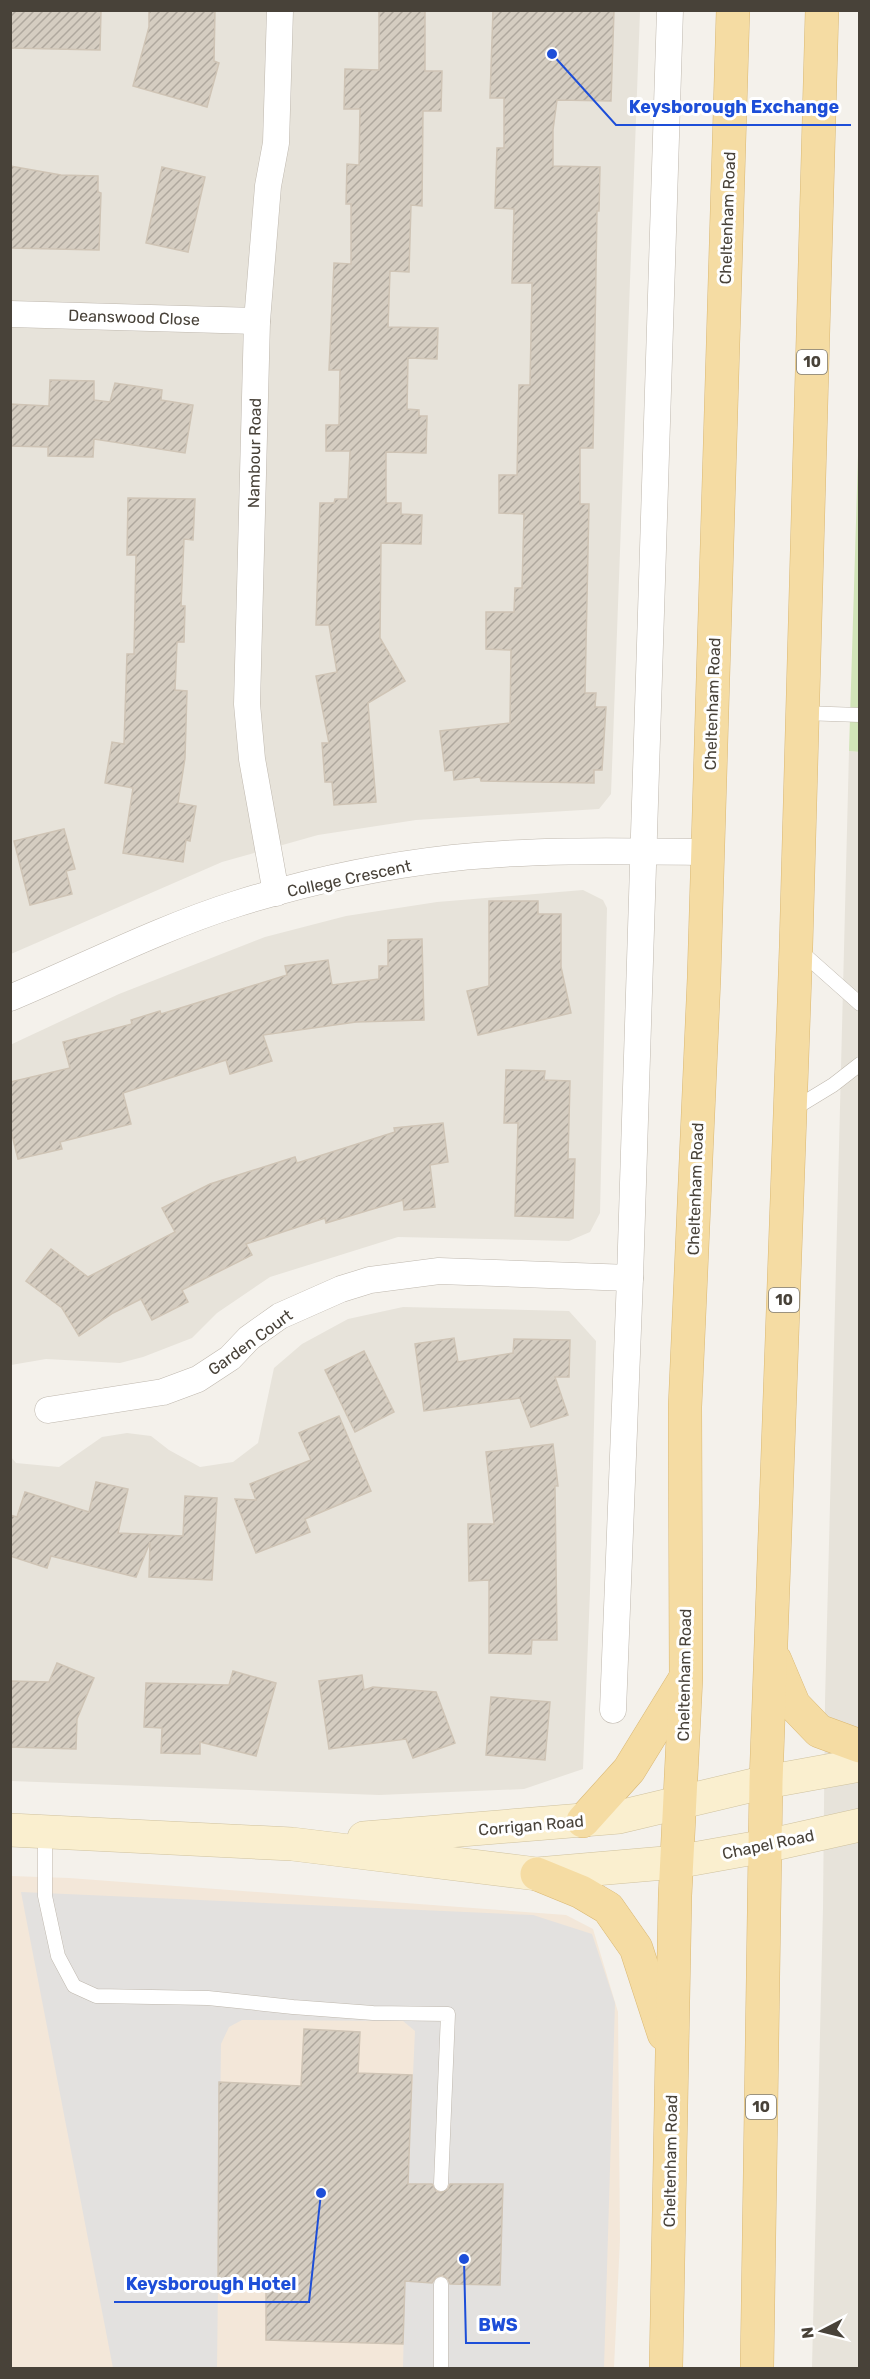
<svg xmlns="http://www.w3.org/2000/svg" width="870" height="2379" font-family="Rubik,sans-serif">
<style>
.residential{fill:#e7e3da}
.commercial{fill:#f3e7d9}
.green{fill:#d1e4b8}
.parking{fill:#e3e1df}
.building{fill:url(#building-hatch);stroke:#cfc4b5;stroke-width:1.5}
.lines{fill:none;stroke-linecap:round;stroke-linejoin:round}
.lane-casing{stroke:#bfb8ae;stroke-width:15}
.street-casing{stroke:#bfb8ae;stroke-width:27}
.secondary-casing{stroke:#cfc29f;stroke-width:34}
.primary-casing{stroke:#dab873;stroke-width:34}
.lane{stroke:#fff;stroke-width:14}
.street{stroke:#fff;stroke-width:26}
.secondary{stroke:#faefcf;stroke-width:33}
.primary{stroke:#f5dca3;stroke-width:33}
.labels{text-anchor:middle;stroke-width:6;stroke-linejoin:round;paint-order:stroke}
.shield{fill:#fff;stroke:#7f7b74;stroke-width:1.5}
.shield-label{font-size:15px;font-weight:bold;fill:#484239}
.street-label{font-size:16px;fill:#484239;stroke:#fff}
.leader{fill:none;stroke:#1d4ed8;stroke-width:2}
.callout-dot{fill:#1d4ed8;stroke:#fff;stroke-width:2}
.callout-label{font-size:18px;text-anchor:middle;font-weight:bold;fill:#1d4ed8;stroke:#fff;stroke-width:6;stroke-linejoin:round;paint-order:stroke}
</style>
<defs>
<pattern id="building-hatch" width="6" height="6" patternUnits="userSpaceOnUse" patternTransform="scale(1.5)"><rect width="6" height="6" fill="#d5cdc1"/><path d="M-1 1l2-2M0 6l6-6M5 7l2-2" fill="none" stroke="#afa89e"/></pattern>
</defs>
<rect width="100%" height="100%" fill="#f4f1eb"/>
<g class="residential">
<path d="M 11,11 L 640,11 L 611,794 L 599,809 L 416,820 L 318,835 L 222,862 L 11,954 Z"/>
<path d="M 849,751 L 860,752 L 860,2368 L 812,2368 L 823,1908 L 825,1702 Z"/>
<path d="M 583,890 L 603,900 L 607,908 L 600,1213 L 590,1232 L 569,1241 L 398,1237 L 270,1277 L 217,1313 L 192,1338 L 143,1357 L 120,1363 L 46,1359 L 11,1365 L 10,1045 L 119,994 L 265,937 L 346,916 L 437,902 Z"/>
<path d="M 403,1307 L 569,1311 L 596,1341 L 590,1591 L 583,1769 L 524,1789 L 379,1795 L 11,1781 L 11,1457 L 16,1463 L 59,1467 L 102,1437 L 127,1433 L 151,1436 L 169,1450 L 200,1467 L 233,1462 L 258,1443 L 274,1368 L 302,1344 L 348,1319 Z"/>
</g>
<path class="commercial" d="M 11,1876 L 69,1878 L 566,1915 L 593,1929 L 618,2012 L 620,2239 L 614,2368 L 11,2368 Z"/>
<path class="green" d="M 859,423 L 860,752 L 849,751 Z"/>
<path class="parking" d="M 21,1892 L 533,1915 L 592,1934 L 615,2003 L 604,2368 L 403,2368 L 405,2281 L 500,2284 L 503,2184 L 408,2184 L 415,2031 L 403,2021 L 242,2020 L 229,2027 L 221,2044 L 217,2368 L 113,2368 Z"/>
<g class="building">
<path d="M 10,10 L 101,10 L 100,50 L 10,48 Z"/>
<path d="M 149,10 L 215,10 L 214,61 L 219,63 L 207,107 L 133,86 L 149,27 Z"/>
<path d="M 379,10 L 425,10 L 425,71 L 442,71 L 441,111 L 423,111 L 422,206 L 411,205 L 409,272 L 390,271 L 388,327 L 438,328 L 437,359 L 408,358 L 407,409 L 419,410 L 419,416 L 427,416 L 426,453 L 386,452 L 386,503 L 401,503 L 401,514 L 422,515 L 421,544 L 381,543 L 380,638 L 405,681 L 368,703 L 376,802 L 334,805 L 332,782 L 325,782 L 322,743 L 329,743 L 316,676 L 337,672 L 329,625 L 316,625 L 320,503 L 334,503 L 335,499 L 348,499 L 350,451 L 326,451 L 326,425 L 339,425 L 340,370 L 329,370 L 334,263 L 351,264 L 351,204 L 346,204 L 347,164 L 359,165 L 360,109 L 344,109 L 345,69 L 379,70 Z"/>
<path d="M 493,10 L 614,10 L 611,101 L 557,100 L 553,130 L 553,166 L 600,167 L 599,211 L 597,211 L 593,448 L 580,448 L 580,504 L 589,504 L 585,693 L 596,693 L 595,707 L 606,707 L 602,770 L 594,770 L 594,783 L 481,781 L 480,777 L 454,780 L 453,770 L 445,771 L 440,731 L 510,723 L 511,650 L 486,649 L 486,612 L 514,612 L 515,588 L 522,588 L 524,514 L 499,513 L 499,475 L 517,475 L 519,385 L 530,385 L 532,283 L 512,283 L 514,209 L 495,208 L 497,148 L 504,148 L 504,98 L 490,98 Z"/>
<path d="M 10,166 L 61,175 L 98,176 L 98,192 L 101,193 L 99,250 L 10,248 Z"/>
<path d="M 162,167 L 205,177 L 188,252 L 146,243 Z"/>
<path d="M 50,380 L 94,381 L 94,400 L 110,402 L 115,383 L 162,390 L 161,400 L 193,405 L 185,453 L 94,439 L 93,457 L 48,456 L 48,447 L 10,446 L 10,404 L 49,406 Z"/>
<path d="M 128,498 L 195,499 L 193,540 L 184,539 L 181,606 L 185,606 L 184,642 L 177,642 L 175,690 L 187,691 L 185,758 L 178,803 L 196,806 L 190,841 L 186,840 L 183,862 L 123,853 L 133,788 L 105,783 L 112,742 L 124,744 L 127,654 L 134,654 L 136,555 L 127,555 Z"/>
<path d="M 64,829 L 75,869 L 66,871 L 72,894 L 30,905 L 14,841 Z"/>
<path d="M 489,901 L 538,901 L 538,914 L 561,914 L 561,967 L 571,1013 L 478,1035 L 467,991 L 489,986 Z"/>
<path d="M 422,939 L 424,1020 L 356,1022 L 263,1035 L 272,1061 L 230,1074 L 226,1060 L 123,1093 L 131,1124 L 60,1142 L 62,1149 L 18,1159 L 10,1127 L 10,1082 L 70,1068 L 63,1042 L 132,1024 L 131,1020 L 160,1011 L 161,1014 L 287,975 L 285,966 L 328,960 L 332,985 L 379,979 L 379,966 L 388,966 L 388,940 Z"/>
<path d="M 506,1070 L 545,1071 L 544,1080 L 570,1081 L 568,1159 L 575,1159 L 573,1218 L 515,1216 L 518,1123 L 504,1123 Z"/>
<path d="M 443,1123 L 448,1162 L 430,1165 L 435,1207 L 404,1210 L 403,1200 L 326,1223 L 325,1218 L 246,1244 L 252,1255 L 182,1290 L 188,1302 L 152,1320 L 141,1299 L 113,1313 L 79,1336 L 62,1308 L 26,1281 L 51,1249 L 88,1277 L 175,1232 L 162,1208 L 210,1184 L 295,1157 L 297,1163 L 395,1132 L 394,1128 Z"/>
<path d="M 454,1338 L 458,1362 L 513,1353 L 514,1339 L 570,1340 L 569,1377 L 555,1377 L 568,1415 L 531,1427 L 520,1398 L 424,1411 L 415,1344 Z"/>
<path d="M 364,1351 L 394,1412 L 355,1432 L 325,1370 Z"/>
<path d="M 339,1416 L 371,1491 L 305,1519 L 310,1532 L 256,1553 L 235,1499 L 256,1500 L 250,1484 L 311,1460 L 299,1433 Z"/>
<path d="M 553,1444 L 558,1486 L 555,1486 L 557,1640 L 532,1640 L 531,1654 L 489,1653 L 489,1580 L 469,1581 L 468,1524 L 494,1524 L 486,1452 Z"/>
<path d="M 96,1482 L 128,1489 L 118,1533 L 183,1536 L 185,1496 L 217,1498 L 212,1580 L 149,1577 L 150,1542 L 136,1577 L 51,1556 L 47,1568 L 10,1556 L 10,1515 L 17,1517 L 25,1492 L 89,1512 Z"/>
<path d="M 57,1663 L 94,1678 L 77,1719 L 76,1749 L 10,1747 L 10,1681 L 49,1682 Z"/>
<path d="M 233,1671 L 276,1683 L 256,1756 L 200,1742 L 200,1754 L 161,1753 L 162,1728 L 144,1727 L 146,1683 L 229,1685 Z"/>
<path d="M 362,1675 L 364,1690 L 373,1687 L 436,1692 L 455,1743 L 413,1758 L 406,1739 L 329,1749 L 319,1681 Z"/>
<path d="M 491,1697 L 550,1702 L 545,1760 L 486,1755 Z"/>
<path d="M 304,2029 L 360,2032 L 358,2073 L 412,2075 L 408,2184 L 432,2184 L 436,2191 L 441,2193 L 448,2189 L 450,2184 L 503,2184 L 500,2285 L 450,2284 L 448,2279 L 442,2275 L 436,2277 L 432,2283 L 405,2281 L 403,2344 L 266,2340 L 266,2290 L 218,2290 L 219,2082 L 301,2086 Z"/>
</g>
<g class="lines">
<defs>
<g id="lane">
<path d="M 802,713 L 860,715"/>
<path d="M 798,949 L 860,1004"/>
<path d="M 792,1110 L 833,1085 L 860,1064"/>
<path d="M 45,1832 L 45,1896 L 58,1956 L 74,1986 L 96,1996 L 208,1998 L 293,2007 L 373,2013 L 448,2014 L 441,2184"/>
<path d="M 441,2284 L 441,2368"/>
</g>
<g id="street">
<path d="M 10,314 L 257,321"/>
<path d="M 276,893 L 252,759 L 247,704 L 257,321 L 268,186 L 276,143 L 280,10"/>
<path d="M 10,998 C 84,967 160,928 236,904 C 306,882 380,866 453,858 C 537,849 622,851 707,852"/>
<path d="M 48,1410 L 163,1392 L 198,1379 L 230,1358 L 249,1338 L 280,1316 L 341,1289 L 370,1280 L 439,1271 L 630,1278"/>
<path d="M 613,1710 L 630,1278 L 670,10"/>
</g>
<g id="secondary">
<path d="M 10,1830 L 292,1844 L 537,1874 L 676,1862 L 766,1846 L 860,1825"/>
<path d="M 364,1838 L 619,1817 L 766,1782 L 860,1765"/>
</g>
<g id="primary">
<path d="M 775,1660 L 794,1705 L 819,1731 L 860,1746"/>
<path d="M 583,1821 L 629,1770 L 685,1679"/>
<path d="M 537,1874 L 581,1892 L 608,1908 L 636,1948 L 664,2034"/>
<path d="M 666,2368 L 675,1896 L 686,1678 L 685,1407 L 704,978 L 733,10"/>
<path d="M 757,2368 L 766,1782 L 796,947 L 822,10"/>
</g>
</defs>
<use href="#lane" class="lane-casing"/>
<use href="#street" class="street-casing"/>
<use href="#secondary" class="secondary-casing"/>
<use href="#primary" class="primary-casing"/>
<use href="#lane" class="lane"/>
<use href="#street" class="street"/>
<use href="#secondary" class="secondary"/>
<use href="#primary" class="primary"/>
</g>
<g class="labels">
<g class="shield">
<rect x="797" y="350" width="30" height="24" rx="4.5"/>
<rect x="769" y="1288" width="30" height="24" rx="4.5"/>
<rect x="746" y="2095" width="30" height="24" rx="4.5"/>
</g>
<g class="shield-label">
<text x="812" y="367">10</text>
<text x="784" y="1305">10</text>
<text x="761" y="2112">10</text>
</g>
<g class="street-label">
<text transform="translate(727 218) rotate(-88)" y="6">Cheltenham Road</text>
<text transform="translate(134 317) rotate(2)" y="6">Deanswood Close</text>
<text transform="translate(254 453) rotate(-89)" y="6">Nambour Road</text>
<text transform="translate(712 704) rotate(-88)" y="6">Cheltenham Road</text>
<text transform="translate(349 878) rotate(-12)" y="6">College Crescent</text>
<text transform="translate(695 1189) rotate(-88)" y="6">Cheltenham Road</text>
<text transform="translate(250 1342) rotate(-36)" y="6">Garden Court</text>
<text transform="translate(684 1675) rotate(-89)" y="6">Cheltenham Road</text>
<text transform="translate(531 1825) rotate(-5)" y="6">Corrigan Road</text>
<text transform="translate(768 1844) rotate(-12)" y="6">Chapel Road</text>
<text transform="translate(670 2161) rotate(-89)" y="6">Cheltenham Road</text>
</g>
</g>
<path class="leader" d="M552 54L616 125H851M321 2193L309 2302H114M464 2259L466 2343H530"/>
<g class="callout-dot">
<circle cx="552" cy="54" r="6"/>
<circle cx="321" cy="2193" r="6"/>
<circle cx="464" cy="2259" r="6"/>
</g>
<g class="callout-label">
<text x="734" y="113">Keysborough Exchange</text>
<text x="211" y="2290">Keysborough Hotel</text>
<text x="498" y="2331">BWS</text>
</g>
<rect width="870" height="2379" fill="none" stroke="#484239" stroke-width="24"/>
<g transform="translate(822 2331) rotate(263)" stroke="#ffffff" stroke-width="4.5" paint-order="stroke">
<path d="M0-4.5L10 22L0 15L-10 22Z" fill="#484239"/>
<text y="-9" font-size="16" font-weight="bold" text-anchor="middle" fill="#484239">N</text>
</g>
</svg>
